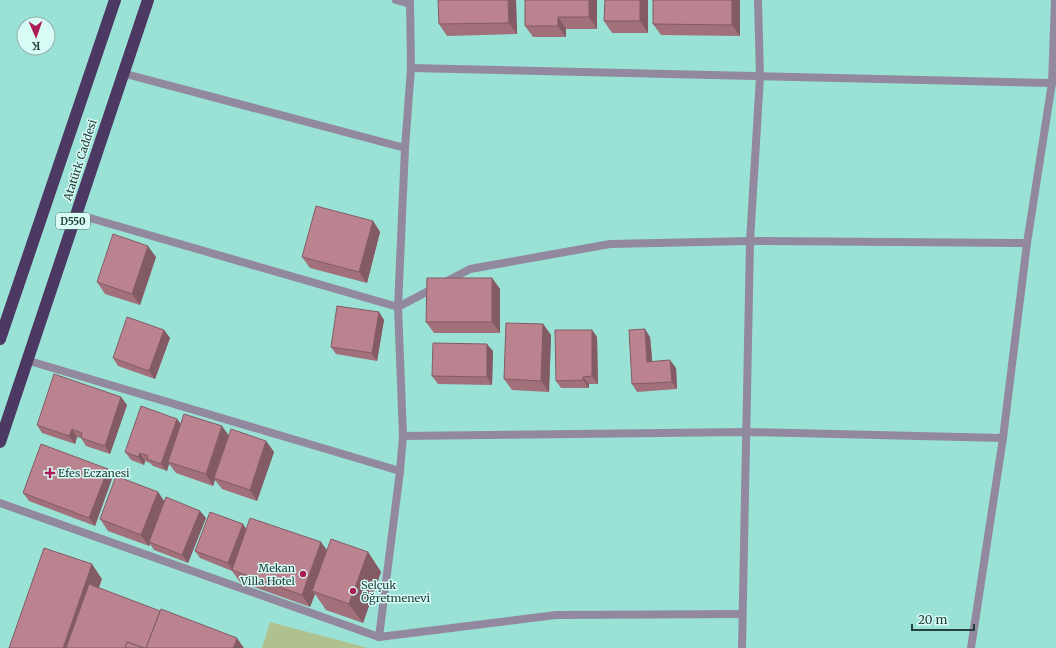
<svg xmlns="http://www.w3.org/2000/svg" width="1056" height="648" font-family="Merriweather,serif">
<style>
.green{fill:#b0c190}
.lines{fill:none;stroke-linecap:round;stroke-linejoin:round}
.street{stroke:#92899f;stroke-width:8}
.highway{stroke:#4c3963;stroke-width:12}
.wall{fill:#a1707b}
.shaded-wall{fill:#835b64}
.building{fill:#bb828f;stroke:#835b64}
.poi-dot{fill:#ac1c55;stroke:#d8fbf5;stroke-width:1.5}
.labels{text-anchor:middle;stroke-width:3;stroke-linejoin:round;paint-order:stroke}
.shield{fill:#d8fbf5;stroke:#5a7974;stroke-width:1}
.shield-label{font-size:10px;font-weight:bold;fill:#24413d}
.street-label{font-size:11px;fill:#24413d;stroke:#d8fbf5}
.poi-label{font-size:11px;fill:#24413d;stroke:#d8fbf5;text-anchor:start}
</style>
<rect width="100%" height="100%" fill="#9be2d6"/>
<path class="green" d="M 270,622 L 368,648 L 262,648 Z"/>
<g class="lines">
<g class="street">
<path d="M 396,0 L 410,4"/>
<path d="M 411,68 L 1052,83"/>
<path d="M 122,73 L 405,148"/>
<path d="M 76,214 L 398,307 L 470,269 L 610,244 L 750,241 L 1027,243"/>
<path d="M 26,360 L 400,471"/>
<path d="M 403,436 L 747,432 L 1003,438"/>
<path d="M 0,503 L 379,637 L 400,471 L 403,436 L 398,307 L 405,148 L 411,68 L 410,0"/>
<path d="M 379,637 L 556,615 L 742,614"/>
<path d="M 742,648 L 750,241 L 760,77 L 758,0"/>
<path d="M 971,648 L 1003,438 L 1027,243 L 1052,83 L 1055,0"/>
</g>
<g class="highway">
<path d="M 0,339 L 115,0"/>
<path d="M 0,442 L 148,0"/>
</g>
</g>
<g class="wall">
<path d="M 516,0 L 517,34 L 447,36 L 439,24 Z"/>
<path d="M 525,0 L 597,0 L 597,29 L 566,29 L 566,37 L 533,37 L 525,26 Z"/>
<path d="M 605,0 L 648,0 L 648,33 L 612,33 L 604,21 Z"/>
<path d="M 740,0 L 740,36 L 661,35 L 653,24 Z"/>
<path d="M 373,221 L 380,232 L 367,283 L 310,268 L 302,257 Z"/>
<path d="M 156,257 L 140,305 L 105,294 L 97,282 Z"/>
<path d="M 492,278 L 500,289 L 500,333 L 434,333 L 426,322 Z"/>
<path d="M 379,312 L 384,320 L 377,361 L 336,354 L 331,347 Z"/>
<path d="M 543,324 L 551,335 L 549,392 L 512,390 L 504,379 Z"/>
<path d="M 164,330 L 170,338 L 155,379 L 118,366 L 113,358 Z"/>
<path d="M 592,330 L 597,337 L 598,384 L 589,384 L 589,388 L 561,388 L 556,381 Z"/>
<path d="M 650,337 L 652,361 L 676,368 L 677,389 L 637,392 L 632,384 Z"/>
<path d="M 493,351 L 492,385 L 438,384 L 432,376 Z"/>
<path d="M 121,397 L 127,405 L 110,454 L 86,446 L 81,438 L 77,437 L 75,444 L 42,433 L 37,425 Z"/>
<path d="M 177,419 L 181,424 L 229,436 L 266,441 L 274,452 L 257,501 L 222,489 L 215,480 L 213,486 L 176,473 L 169,464 L 167,471 L 153,466 L 150,463 L 145,461 L 144,465 L 131,460 L 125,452 Z"/>
<path d="M 113,476 L 95,526 L 29,501 L 23,493 Z"/>
<path d="M 158,492 L 165,502 L 200,511 L 206,518 L 188,563 L 154,550 L 150,544 L 149,546 L 108,531 L 100,519 Z"/>
<path d="M 243,524 L 246,529 L 327,550 L 368,552 L 381,572 L 363,623 L 326,610 L 315,594 L 310,607 L 240,582 L 232,571 L 200,558 L 195,551 Z"/>
</g>
<g class="shaded-wall">
<path d="M 508,0 L 516,0 L 517,34 L 509,23 Z"/>
<path d="M 589,0 L 597,0 L 597,29 L 589,17 Z"/>
<path d="M 640,0 L 648,0 L 648,33 L 640,21 Z"/>
<path d="M 732,0 L 740,0 L 740,36 L 732,25 Z"/>
<path d="M 558,17 L 566,29 L 566,37 L 558,26 Z"/>
<path d="M 373,221 L 380,232 L 367,283 L 359,272 Z"/>
<path d="M 148,246 L 156,257 L 140,305 L 132,294 Z"/>
<path d="M 492,278 L 500,289 L 500,333 L 492,322 Z"/>
<path d="M 379,312 L 384,320 L 377,361 L 372,353 Z"/>
<path d="M 543,324 L 551,335 L 549,392 L 541,381 Z"/>
<path d="M 645,329 L 650,337 L 653,369 L 647,362 Z"/>
<path d="M 164,330 L 170,338 L 155,379 L 149,371 Z"/>
<path d="M 592,330 L 597,337 L 598,384 L 592,376 Z"/>
<path d="M 487,344 L 493,351 L 492,385 L 487,377 Z"/>
<path d="M 670,360 L 676,368 L 677,389 L 672,382 Z"/>
<path d="M 583,377 L 589,384 L 589,388 L 583,380 Z"/>
<path d="M 121,397 L 127,405 L 110,454 L 105,446 Z"/>
<path d="M 177,419 L 182,426 L 168,462 L 169,464 L 167,471 L 161,464 Z"/>
<path d="M 222,426 L 230,437 L 214,478 L 215,480 L 213,486 L 206,474 Z"/>
<path d="M 72,429 L 77,437 L 75,444 L 69,436 Z"/>
<path d="M 266,441 L 274,452 L 257,501 L 250,490 Z"/>
<path d="M 140,453 L 145,461 L 144,465 L 138,457 Z"/>
<path d="M 108,469 L 113,476 L 95,526 L 89,518 Z"/>
<path d="M 158,492 L 165,503 L 149,542 L 150,544 L 149,546 L 141,535 Z"/>
<path d="M 200,511 L 206,518 L 188,563 L 182,555 Z"/>
<path d="M 243,524 L 248,532 L 233,571 L 228,563 Z"/>
<path d="M 321,542 L 329,553 L 312,591 L 315,594 L 310,607 L 302,595 Z"/>
<path d="M 368,552 L 381,572 L 363,623 L 349,604 Z"/>
<path d="M 92,564 L 102,579 L 78,648 L 63,648 Z"/>
<path d="M 237,638 L 244,648 L 233,648 Z"/>
</g>
<g class="building">
<path d="M 438,0 L 508,0 L 509,23 L 439,24 Z"/>
<path d="M 525,0 L 589,0 L 589,17 L 558,17 L 558,26 L 525,26 Z"/>
<path d="M 605,0 L 640,0 L 640,21 L 604,21 Z"/>
<path d="M 653,0 L 732,0 L 732,25 L 653,24 Z"/>
<path d="M 316,206 L 373,221 L 359,272 L 302,257 Z"/>
<path d="M 113,234 L 148,246 L 132,294 L 97,282 Z"/>
<path d="M 427,278 L 492,278 L 492,322 L 426,322 Z"/>
<path d="M 337,306 L 379,312 L 372,353 L 331,347 Z"/>
<path d="M 127,317 L 164,330 L 149,371 L 113,358 Z"/>
<path d="M 506,323 L 543,324 L 541,381 L 504,379 Z"/>
<path d="M 645,329 L 647,362 L 670,360 L 672,382 L 632,384 L 629,330 Z"/>
<path d="M 555,330 L 592,330 L 592,376 L 583,377 L 583,380 L 556,381 Z"/>
<path d="M 433,343 L 487,344 L 487,377 L 432,376 Z"/>
<path d="M 54,374 L 121,397 L 105,446 L 81,438 L 82,433 L 72,429 L 69,436 L 37,425 Z"/>
<path d="M 141,406 L 177,419 L 161,464 L 147,459 L 148,456 L 140,453 L 138,457 L 125,452 Z"/>
<path d="M 184,414 L 222,426 L 206,474 L 168,462 Z"/>
<path d="M 231,429 L 266,441 L 250,490 L 214,478 Z"/>
<path d="M 41,444 L 108,469 L 89,518 L 23,493 Z"/>
<path d="M 116,476 L 158,492 L 141,535 L 100,519 Z"/>
<path d="M 166,497 L 200,511 L 182,555 L 149,542 Z"/>
<path d="M 210,512 L 243,524 L 228,563 L 195,551 Z"/>
<path d="M 250,518 L 321,542 L 302,595 L 232,570 Z"/>
<path d="M 331,539 L 368,552 L 349,604 L 312,591 Z"/>
<path d="M 44,548 L 92,564 L 63,648 L 9,648 Z"/>
<path d="M 89,584 L 160,611 L 146,648 L 144,648 L 127,642 L 125,648 L 66,648 Z"/>
<path d="M 161,609 L 237,638 L 233,648 L 146,648 Z"/>
<path d="M 127,642 L 144,648 L 125,648 Z"/>
</g>
<g class="poi-dot">
<path d="M48 467h4v4h4v4h-4v4h-4v-4h-4v-4h4z"/>
<circle cx="303" cy="574" r="4"/>
<circle cx="353" cy="591" r="4"/>
</g>
<g class="labels">
<rect class="shield" x="56" y="213" width="34" height="16" rx="3"/>
<g class="shield-label">
<text x="73" y="225">D550</text>
</g>
<g class="street-label">
<text transform="translate(80 160) rotate(-72)" y="4">Atatürk Caddesi</text>
</g>
<g class="poi-label">
<text x="58" y="477">Efes Eczanesi</text>
<text x="295" y="572" text-anchor="end">Mekan<tspan x="295" dy="13">Villa Hotel</tspan></text>
<text x="361" y="589">Selçuk<tspan x="361" dy="13">Öğretmenevi</tspan></text>
</g>
</g>
<g transform="translate(36 36) rotate(178)"><circle r="19" fill="#d8fbf5" stroke="#90b1ab"/>
<path d="M0-3L7 15L0 10L-7 15Z" fill="#ac1c55"/>
<text y="-6" font-size="11" font-weight="bold" text-anchor="middle" fill="#24413d">K</text>
</g>
<path d="M912 624v6h62v-6" fill="none" stroke="#24413d" stroke-width="2"/>
<text x="918" y="624" font-size="12" fill="#24413d" stroke="#d8fbf5" stroke-width="3" paint-order="stroke">20 m</text>
</svg>
